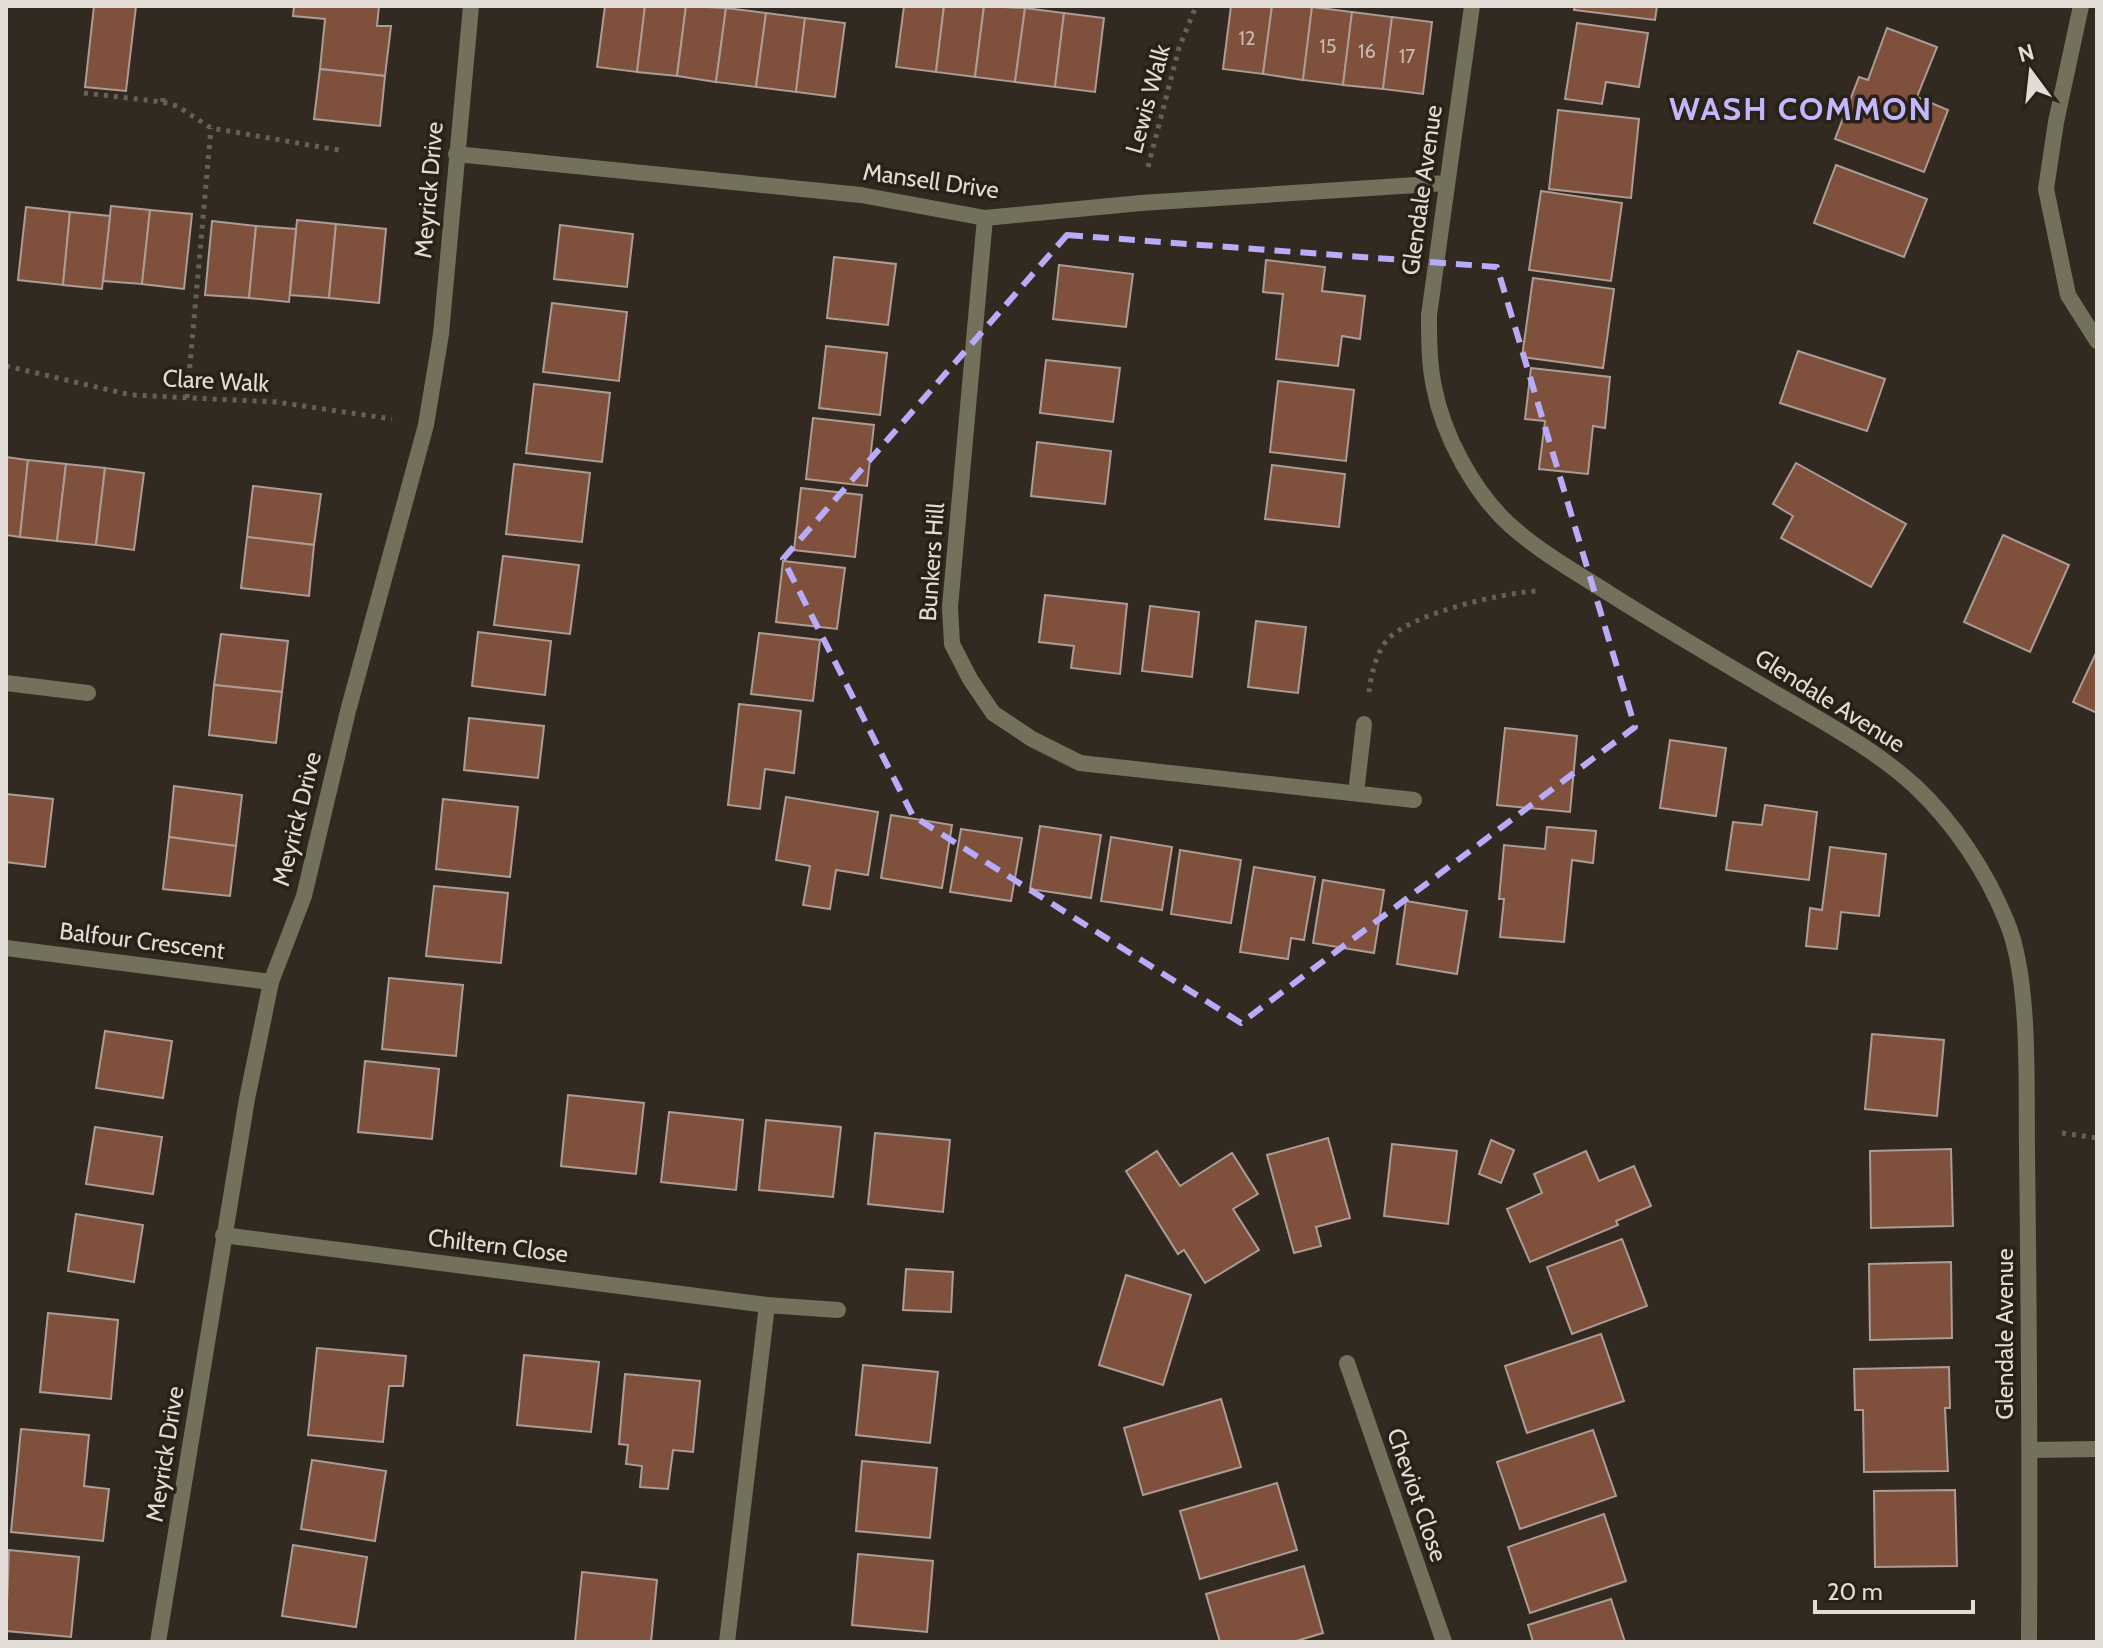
<svg xmlns="http://www.w3.org/2000/svg" width="2103" height="1648" font-family="Cabin,sans-serif">
<style>
.building{fill:#7f513c;stroke:#ab9c95;stroke-width:2}
.lines{fill:none;stroke-linecap:round;stroke-linejoin:round}
.path{stroke:#676058;stroke-width:5;stroke-dasharray:4 6;stroke-linecap:butt}
.service{stroke:#73715c;stroke-width:16}
.minor{stroke:#73715c;stroke-width:16}
.marked{fill:none;stroke:#b8abf7;stroke-width:6;stroke-dasharray:16 10;stroke-linejoin:round}
.labels{text-anchor:middle;stroke-width:7;stroke-linejoin:round;paint-order:stroke}
.number-label{font-size:20px;fill:#c8b9af}
.street-label{font-size:24px;fill:#e1dcd5;stroke:#282117}
.district-label{font-size:32px;font-weight:bold;letter-spacing:2px;fill:#c2b6fd;stroke:#282117}
</style>
<rect width="100%" height="100%" fill="#322a21"/>
<g class="building">
<path d="M 94,6 L 136,6 L 126,91 L 85,87 Z"/>
<path d="M 294,6 L 379,6 L 377,26 L 391,26 L 385,76 L 320,69 L 325,19 L 293,16 Z"/>
<path d="M 605,6 L 645,6 L 637,72 L 597,67 Z"/>
<path d="M 645,6 L 686,6 L 677,76 L 637,72 Z"/>
<path d="M 686,6 L 726,8 L 716,82 L 677,76 Z"/>
<path d="M 904,6 L 944,6 L 936,72 L 896,67 Z"/>
<path d="M 944,6 L 984,6 L 975,77 L 936,72 Z"/>
<path d="M 984,6 L 1025,8 L 1015,82 L 975,77 Z"/>
<path d="M 1231,6 L 1272,6 L 1263,74 L 1223,69 Z"/>
<path d="M 1272,6 L 1312,7 L 1303,80 L 1263,74 Z"/>
<path d="M 1575,6 L 1657,6 L 1655,20 L 1574,10 Z"/>
<path d="M 1312,7 L 1352,12 L 1343,85 L 1303,80 Z"/>
<path d="M 726,8 L 766,13 L 756,87 L 716,82 Z"/>
<path d="M 1025,8 L 1064,13 L 1055,87 L 1015,82 Z"/>
<path d="M 1352,12 L 1392,17 L 1383,89 L 1343,85 Z"/>
<path d="M 766,13 L 805,18 L 796,92 L 756,87 Z"/>
<path d="M 1064,13 L 1104,18 L 1095,92 L 1055,87 Z"/>
<path d="M 1392,17 L 1432,22 L 1423,94 L 1383,89 Z"/>
<path d="M 805,18 L 845,23 L 835,97 L 796,92 Z"/>
<path d="M 1577,23 L 1648,33 L 1639,87 L 1606,82 L 1602,104 L 1565,99 Z"/>
<path d="M 1887,28 L 1937,47 L 1917,97 L 1948,110 L 1924,172 L 1835,139 L 1859,77 L 1868,80 Z"/>
<path d="M 320,69 L 385,76 L 380,126 L 314,119 Z"/>
<path d="M 1558,110 L 1639,119 L 1631,198 L 1549,189 Z"/>
<path d="M 1836,165 L 1927,199 L 1904,257 L 1814,223 Z"/>
<path d="M 1541,191 L 1622,203 L 1611,281 L 1529,270 Z"/>
<path d="M 111,206 L 150,210 L 142,284 L 103,281 Z"/>
<path d="M 26,207 L 70,212 L 63,285 L 18,280 Z"/>
<path d="M 150,210 L 192,214 L 184,289 L 142,284 Z"/>
<path d="M 70,212 L 110,216 L 102,289 L 63,285 Z"/>
<path d="M 297,220 L 336,224 L 329,298 L 290,295 Z"/>
<path d="M 212,221 L 256,226 L 249,298 L 205,295 Z"/>
<path d="M 336,224 L 386,229 L 379,303 L 329,298 Z"/>
<path d="M 560,225 L 633,234 L 627,287 L 554,279 Z"/>
<path d="M 256,226 L 296,229 L 289,302 L 249,298 Z"/>
<path d="M 834,257 L 896,264 L 888,325 L 827,318 Z"/>
<path d="M 1266,260 L 1325,267 L 1322,291 L 1365,296 L 1360,339 L 1342,336 L 1338,366 L 1276,359 L 1283,294 L 1263,292 Z"/>
<path d="M 1059,265 L 1133,274 L 1126,327 L 1053,319 Z"/>
<path d="M 1533,278 L 1614,289 L 1603,368 L 1522,357 Z"/>
<path d="M 552,303 L 627,312 L 619,381 L 543,372 Z"/>
<path d="M 826,346 L 887,353 L 880,415 L 819,408 Z"/>
<path d="M 1798,351 L 1885,379 L 1867,431 L 1780,403 Z"/>
<path d="M 1046,360 L 1120,368 L 1113,422 L 1040,413 Z"/>
<path d="M 1531,368 L 1610,377 L 1605,428 L 1593,426 L 1588,474 L 1539,469 L 1545,421 L 1525,419 Z"/>
<path d="M 1278,381 L 1354,390 L 1346,461 L 1270,452 Z"/>
<path d="M 534,384 L 610,393 L 602,462 L 526,453 Z"/>
<path d="M 813,418 L 874,425 L 867,486 L 806,479 Z"/>
<path d="M 1037,442 L 1111,451 L 1105,504 L 1031,496 Z"/>
<path d="M 6,457 L 28,460 L 20,537 L 6,535 Z"/>
<path d="M 28,460 L 66,464 L 57,541 L 20,537 Z"/>
<path d="M 1796,463 L 1906,524 L 1871,587 L 1781,538 L 1793,516 L 1773,504 Z"/>
<path d="M 66,464 L 105,468 L 96,545 L 57,541 Z"/>
<path d="M 514,464 L 590,473 L 582,542 L 506,534 Z"/>
<path d="M 1272,465 L 1345,474 L 1339,527 L 1265,519 Z"/>
<path d="M 105,468 L 144,473 L 134,550 L 96,545 Z"/>
<path d="M 253,486 L 321,494 L 314,545 L 247,537 Z"/>
<path d="M 801,488 L 862,495 L 855,557 L 794,550 Z"/>
<path d="M 2003,535 L 2069,565 L 2030,652 L 1964,622 Z"/>
<path d="M 247,537 L 314,545 L 309,596 L 241,588 Z"/>
<path d="M 503,556 L 579,565 L 570,634 L 494,625 Z"/>
<path d="M 783,561 L 845,568 L 837,629 L 776,622 Z"/>
<path d="M 1045,595 L 1127,604 L 1120,674 L 1071,668 L 1074,646 L 1039,642 Z"/>
<path d="M 1150,606 L 1199,612 L 1192,677 L 1142,671 Z"/>
<path d="M 1256,621 L 1306,627 L 1298,693 L 1248,687 Z"/>
<path d="M 478,632 L 551,641 L 545,695 L 472,686 Z"/>
<path d="M 759,633 L 820,640 L 813,701 L 751,694 Z"/>
<path d="M 221,634 L 288,641 L 282,692 L 214,685 Z"/>
<path d="M 2097,651 L 2097,713 L 2073,702 Z"/>
<path d="M 214,685 L 282,692 L 276,743 L 209,735 Z"/>
<path d="M 739,704 L 801,711 L 794,773 L 765,769 L 760,809 L 728,805 Z"/>
<path d="M 469,718 L 544,726 L 538,778 L 464,770 Z"/>
<path d="M 1505,728 L 1577,736 L 1570,812 L 1497,805 Z"/>
<path d="M 1670,740 L 1726,748 L 1716,816 L 1660,808 Z"/>
<path d="M 174,786 L 242,795 L 236,846 L 169,837 Z"/>
<path d="M 6,794 L 53,799 L 45,867 L 6,862 Z"/>
<path d="M 786,797 L 878,812 L 868,875 L 836,870 L 830,909 L 803,905 L 810,866 L 776,860 Z"/>
<path d="M 443,799 L 518,807 L 510,877 L 436,869 Z"/>
<path d="M 1765,805 L 1817,812 L 1809,880 L 1726,870 L 1733,822 L 1762,825 Z"/>
<path d="M 891,815 L 952,825 L 942,888 L 881,878 Z"/>
<path d="M 1040,826 L 1101,835 L 1091,898 L 1030,889 Z"/>
<path d="M 1547,827 L 1596,831 L 1593,863 L 1572,860 L 1564,942 L 1500,937 L 1504,899 L 1499,899 L 1504,845 L 1545,849 Z"/>
<path d="M 961,829 L 1022,838 L 1011,901 L 950,892 Z"/>
<path d="M 169,837 L 236,846 L 230,896 L 163,889 Z"/>
<path d="M 1111,837 L 1172,847 L 1162,910 L 1101,901 Z"/>
<path d="M 1830,847 L 1886,854 L 1879,916 L 1841,912 L 1837,949 L 1806,946 L 1810,908 L 1822,910 Z"/>
<path d="M 1180,850 L 1241,860 L 1231,923 L 1171,914 Z"/>
<path d="M 1254,867 L 1315,877 L 1304,940 L 1291,938 L 1288,959 L 1240,952 Z"/>
<path d="M 1323,880 L 1384,890 L 1374,953 L 1313,943 Z"/>
<path d="M 434,886 L 508,893 L 501,963 L 426,956 Z"/>
<path d="M 1406,901 L 1467,911 L 1457,974 L 1397,964 Z"/>
<path d="M 389,978 L 463,985 L 456,1056 L 382,1049 Z"/>
<path d="M 105,1031 L 172,1041 L 163,1098 L 96,1088 Z"/>
<path d="M 1872,1034 L 1944,1040 L 1937,1116 L 1865,1109 Z"/>
<path d="M 365,1061 L 439,1069 L 432,1139 L 358,1132 Z"/>
<path d="M 568,1095 L 644,1103 L 636,1174 L 561,1166 Z"/>
<path d="M 669,1112 L 743,1120 L 736,1190 L 661,1182 Z"/>
<path d="M 766,1120 L 841,1127 L 833,1197 L 759,1190 Z"/>
<path d="M 95,1127 L 162,1137 L 153,1194 L 86,1184 Z"/>
<path d="M 875,1133 L 950,1140 L 943,1212 L 868,1204 Z"/>
<path d="M 1328,1138 L 1350,1218 L 1316,1227 L 1321,1246 L 1294,1253 L 1267,1155 Z"/>
<path d="M 1491,1140 L 1514,1150 L 1501,1183 L 1479,1174 Z"/>
<path d="M 1392,1144 L 1457,1151 L 1448,1224 L 1384,1216 Z"/>
<path d="M 1951,1149 L 1953,1226 L 1871,1228 L 1870,1151 Z"/>
<path d="M 1157,1151 L 1180,1186 L 1232,1153 L 1258,1194 L 1233,1209 L 1259,1250 L 1205,1283 L 1184,1250 L 1178,1254 L 1126,1171 Z"/>
<path d="M 1586,1151 L 1599,1181 L 1634,1166 L 1651,1206 L 1616,1221 L 1618,1225 L 1530,1262 L 1507,1209 L 1542,1193 L 1534,1174 Z"/>
<path d="M 76,1214 L 143,1225 L 134,1282 L 68,1271 Z"/>
<path d="M 1622,1239 L 1647,1306 L 1572,1334 L 1547,1267 Z"/>
<path d="M 1951,1262 L 1952,1338 L 1870,1340 L 1869,1264 Z"/>
<path d="M 906,1269 L 953,1272 L 951,1312 L 903,1310 Z"/>
<path d="M 1126,1275 L 1191,1295 L 1163,1385 L 1099,1365 Z"/>
<path d="M 48,1313 L 118,1320 L 111,1399 L 40,1392 Z"/>
<path d="M 1601,1334 L 1624,1401 L 1527,1433 L 1505,1366 Z"/>
<path d="M 317,1348 L 406,1356 L 403,1386 L 389,1386 L 383,1442 L 308,1435 Z"/>
<path d="M 524,1355 L 599,1362 L 591,1432 L 517,1425 Z"/>
<path d="M 863,1365 L 938,1372 L 930,1443 L 856,1435 Z"/>
<path d="M 1949,1367 L 1950,1408 L 1945,1408 L 1948,1471 L 1864,1472 L 1863,1410 L 1855,1410 L 1854,1369 Z"/>
<path d="M 625,1374 L 700,1381 L 693,1452 L 673,1450 L 668,1489 L 640,1487 L 642,1466 L 626,1464 L 628,1445 L 619,1444 Z"/>
<path d="M 1221,1399 L 1241,1467 L 1143,1495 L 1124,1428 Z"/>
<path d="M 21,1429 L 89,1435 L 84,1486 L 109,1489 L 103,1541 L 11,1532 Z"/>
<path d="M 1593,1430 L 1616,1496 L 1520,1529 L 1497,1462 Z"/>
<path d="M 312,1460 L 386,1471 L 375,1541 L 301,1529 Z"/>
<path d="M 862,1461 L 937,1468 L 930,1538 L 856,1531 Z"/>
<path d="M 1277,1483 L 1297,1550 L 1200,1579 L 1180,1511 Z"/>
<path d="M 1955,1490 L 1957,1566 L 1875,1567 L 1874,1491 Z"/>
<path d="M 1604,1514 L 1626,1581 L 1530,1613 L 1508,1547 Z"/>
<path d="M 293,1545 L 367,1557 L 356,1627 L 282,1616 Z"/>
<path d="M 9,1550 L 79,1557 L 71,1637 L 6,1631 Z"/>
<path d="M 858,1554 L 933,1561 L 927,1632 L 852,1625 Z"/>
<path d="M 1304,1566 L 1323,1633 L 1293,1642 L 1220,1642 L 1206,1594 Z"/>
<path d="M 582,1572 L 657,1580 L 651,1642 L 575,1642 Z"/>
<path d="M 1611,1599 L 1625,1642 L 1533,1642 L 1528,1625 Z"/>
</g>
<g class="lines">
<g class="path">
<path d="M 84,93 L 163,102 L 177,106 L 211,128 L 344,151"/>
<path d="M 163,102 L 163,93"/>
<path d="M 1148,167 L 1179,48 L 1196,6"/>
<path d="M 6,366 L 131,395 L 276,402 L 392,419"/>
<path d="M 187,398 L 211,128"/>
<path d="M 1369,692 C 1371,676 1376,652 1388,639 C 1415,612 1499,594 1536,591"/>
<path d="M 2062,1133 L 2097,1138"/>
</g>
<path class="service" d="M 6,683 L 88,693"/>
<g class="minor">
<path d="M 1472,6 L 1429,315 C 1429,339 1429,363 1434,387 C 1443,435 1474,493 1511,526 C 1540,552 1577,573 1610,594 C 1667,630 1725,664 1783,698 C 1829,725 1877,751 1916,787 C 1954,823 1986,871 2006,920 C 2031,977 2026,1087 2027,1151 C 2029,1315 2030,1478 2029,1642"/>
<path d="M 2081,6 L 2056,122 L 2046,189 L 2068,295 L 2097,341"/>
<path d="M 456,154 L 861,195 L 985,218 L 1141,203 L 1447,183"/>
<path d="M 985,218 L 950,607 L 952,644 L 970,679 L 993,713 L 1032,739 L 1080,763 L 1414,800"/>
<path d="M 1356,793 L 1364,724"/>
<path d="M 6,948 L 271,982"/>
<path d="M 223,1235 L 767,1305 L 838,1310"/>
<path d="M 1347,1363 L 1444,1642"/>
<path d="M 2030,1450 L 2097,1449"/>
<path d="M 158,1642 L 247,1099 L 271,982 L 304,896 L 348,711 L 426,425 L 441,334 L 471,6"/>
<path d="M 727,1642 L 767,1305"/>
</g>
</g>
<path class="marked" d="M 1067,235 L 1497,267 L 1635,727 L 1241,1023 L 913,816 L 783,559 Z"/>
<g class="labels">
<g class="number-label">
<text x="1247" y="45">12</text>
<text x="1328" y="53">15</text>
<text x="1367" y="58">16</text>
<text x="1407" y="63">17</text>
</g>
<g class="street-label">
<text transform="translate(1148 99) rotate(-75)" y="8">Lewis Walk</text>
<text transform="translate(931 181) rotate(8)" y="8">Mansell Drive</text>
<text transform="translate(429 190) rotate(-85)" y="8">Meyrick Drive</text>
<text transform="translate(1422 190) rotate(-82)" y="8">Glendale Avenue</text>
<text transform="translate(216 381) rotate(3)" y="8">Clare Walk</text>
<text transform="translate(932 562) rotate(-86)" y="8">Bunkers Hill</text>
<text transform="translate(1830 701) rotate(32)" y="8">Glendale Avenue</text>
<text transform="translate(297 819) rotate(-76)" y="8">Meyrick Drive</text>
<text transform="translate(142 941) rotate(7)" y="8">Balfour Crescent</text>
<text transform="translate(498 1246) rotate(7)" y="8">Chiltern Close</text>
<text transform="translate(2005 1334) rotate(-90)" y="8">Glendale Avenue</text>
<text transform="translate(165 1454) rotate(-81)" y="8">Meyrick Drive</text>
<text transform="translate(1417 1495) rotate(71)" y="8">Cheviot Close</text>
</g>
<g class="district-label">
<text x="1801" y="120">WASH COMMON</text>
</g>
</g>
<rect width="2103" height="1648" fill="none" stroke="#e1dcd5" stroke-width="16"/>
<g transform="translate(2031 72) rotate(345)" stroke="#282117" stroke-width="6" paint-order="stroke">
<path d="M0-6L14 30L0 20L-14 30Z" fill="#e1dcd5"/>
<text y="-12" font-size="22" font-weight="bold" text-anchor="middle" fill="#e1dcd5">N</text>
</g>
<path d="M1815 1600v12h158v-12" fill="none" stroke="#e1dcd5" stroke-width="4"/>
<text x="1827" y="1600" font-size="24" fill="#e1dcd5" stroke="#282117" stroke-width="6" paint-order="stroke">20 m</text>
</svg>
